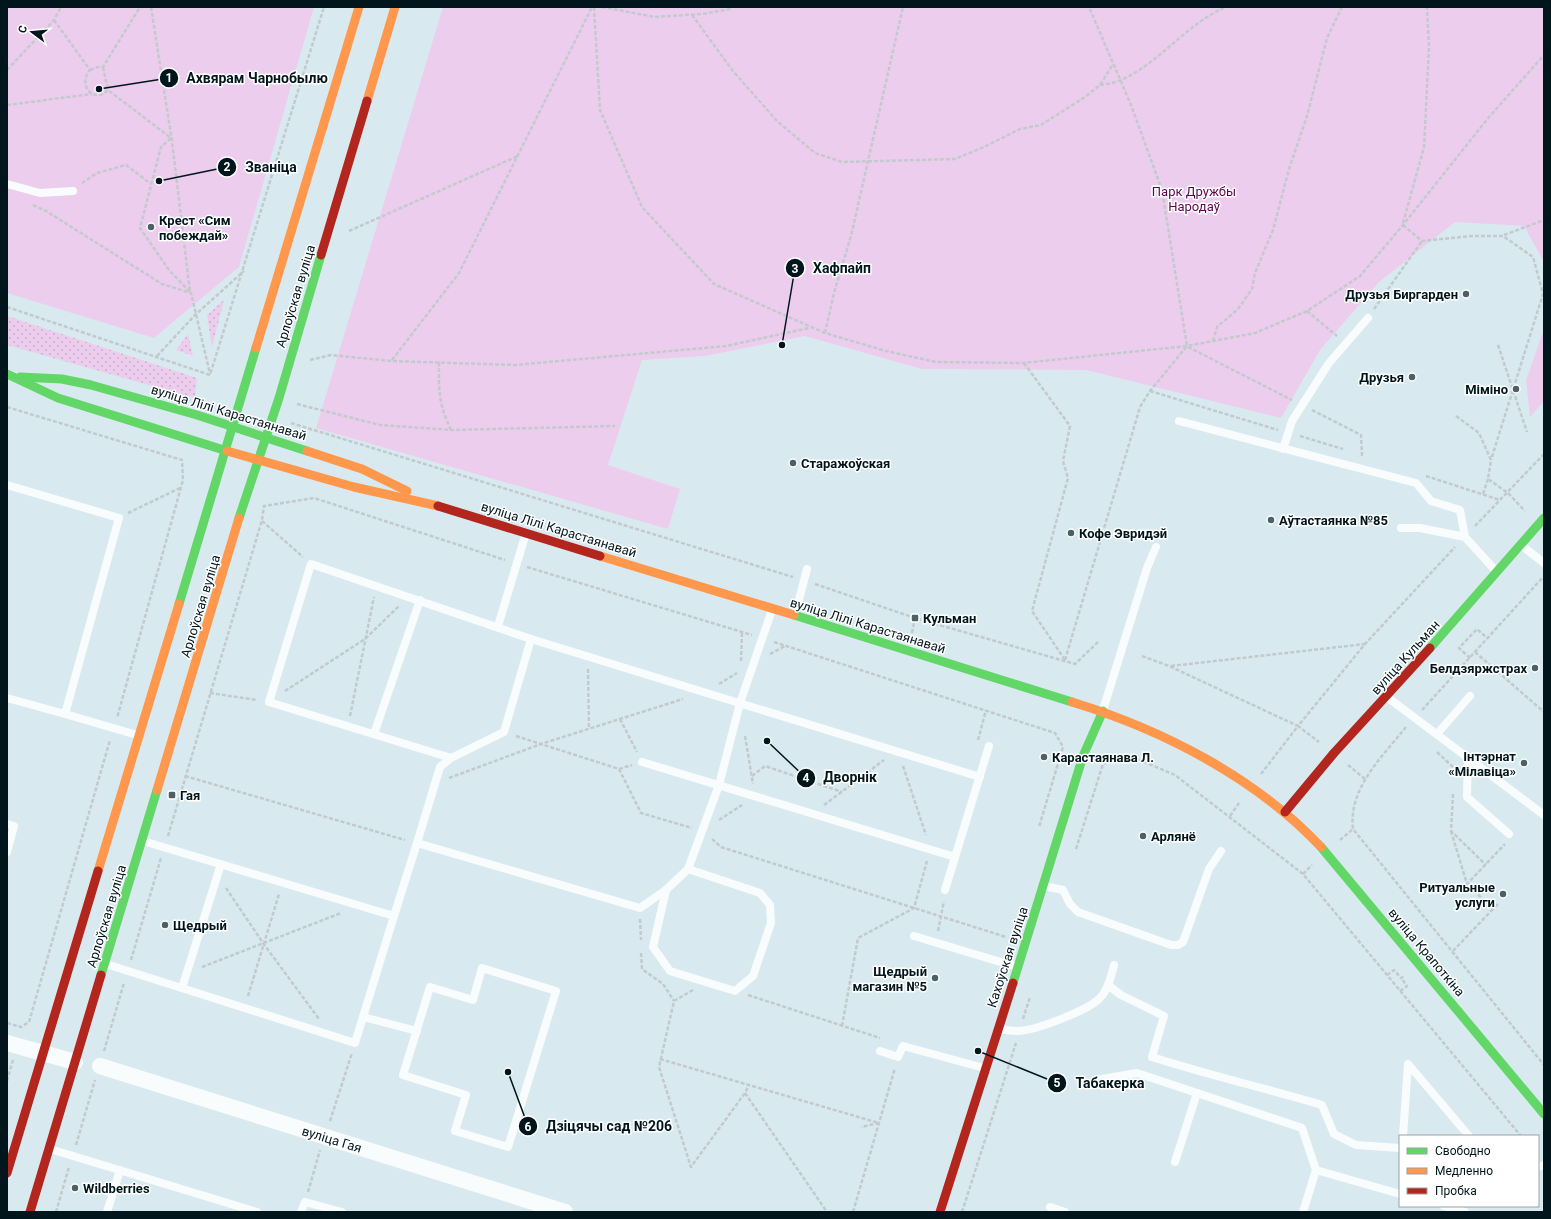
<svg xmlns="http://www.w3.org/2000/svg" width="1551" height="1219" font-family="Roboto,sans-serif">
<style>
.grass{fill:url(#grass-dots)}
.park{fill:#edcded}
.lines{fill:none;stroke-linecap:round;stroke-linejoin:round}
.path{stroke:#c3cacd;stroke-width:2.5;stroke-dasharray:4 2;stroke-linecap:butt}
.lane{stroke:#f9fcfd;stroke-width:8}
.street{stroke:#f9fcfd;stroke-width:16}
.fast{stroke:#63d668;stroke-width:9}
.slow{stroke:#ff974d;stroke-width:9}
.jam{stroke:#b3261e;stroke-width:9}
.poi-dot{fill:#4c6066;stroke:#fff;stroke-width:1.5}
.labels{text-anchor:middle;stroke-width:3;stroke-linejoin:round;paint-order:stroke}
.park-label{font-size:13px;fill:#5c044d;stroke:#fff}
.poi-label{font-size:13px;font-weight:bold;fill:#00161c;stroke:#fff;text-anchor:start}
.street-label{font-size:13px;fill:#00161c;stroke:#fff}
.leader{fill:none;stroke:#00161c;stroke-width:1.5}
.callout-dot{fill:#00161c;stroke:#fff;stroke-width:1.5}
.mark-label{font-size:12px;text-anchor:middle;font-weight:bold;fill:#fff}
.callout-label{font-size:14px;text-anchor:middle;font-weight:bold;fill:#00161c;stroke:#fff;stroke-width:3;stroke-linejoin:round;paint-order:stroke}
</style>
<defs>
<pattern id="grass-dots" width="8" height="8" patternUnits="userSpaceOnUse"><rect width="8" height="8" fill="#edcded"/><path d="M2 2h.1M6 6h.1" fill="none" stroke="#c9afcb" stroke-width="1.8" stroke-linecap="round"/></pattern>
</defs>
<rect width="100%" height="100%" fill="#d8eaf0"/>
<g class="grass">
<path d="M 224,300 L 212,347 L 207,315 Z"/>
<path d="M 7,316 L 197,378 L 195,398 L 7,345 Z"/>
<path d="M 188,334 L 193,356 L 176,350 Z"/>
</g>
<g class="park">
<path d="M 7,7 L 314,7 L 239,267 L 154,338 L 7,293 Z"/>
<path d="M 443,7 L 1544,7 L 1544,262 L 1524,226 L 1455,222 L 1379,282 L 1320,350 L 1281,418 L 1086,370 L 922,369 L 805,336 L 705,356 L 642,360 L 608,465 L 680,489 L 668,529 L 316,428 Z"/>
<path d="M 1544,329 L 1544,401 L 1530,417 L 1526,380 Z"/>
</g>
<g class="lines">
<g class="path">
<path d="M 151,7 L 172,141 L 190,292"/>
<path d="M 594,7 L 600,110 L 642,207 L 714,284 L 825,333 L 886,351 L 936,362 L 1023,363 L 1187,346 L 1255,333 L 1307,311 L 1360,276 L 1403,225 L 1489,117 L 1544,55"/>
<path d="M 602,7 L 655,17 L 702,14 L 731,9 L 732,7"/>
<path d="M 692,15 L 733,71 L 777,121 L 815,153 L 842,162 L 955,159 L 984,147 L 1020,129 L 1041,125 L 1085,97 L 1100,85 L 1113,64"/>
<path d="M 54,20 L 90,70 C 77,85 94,105 108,90 L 171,138 L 161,147 L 140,228 L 169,270 L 191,293"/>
<path d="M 103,67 L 108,90"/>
<path d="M 7,70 L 54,20 L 61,7"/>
<path d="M 90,70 L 98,67 L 103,67 L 140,7"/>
<path d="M 1100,85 C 1107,84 1115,83 1121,80 C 1161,62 1186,24 1226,7"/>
<path d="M 7,105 L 92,94"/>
<path d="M 82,183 L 97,173 L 126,165 L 151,184"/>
<path d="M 33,205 L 46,211 L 162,284 L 191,293 L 210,374"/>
<path d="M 1403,223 L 1424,147 L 1429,47 L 1427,7"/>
<path d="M 1403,225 L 1422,241 L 1471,236 L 1503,236 L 1533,257 L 1543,294 L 1491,460"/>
<path d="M 349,231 L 518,156"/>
<path d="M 1504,235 L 1544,220"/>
<path d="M 7,307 L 210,375 L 324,7"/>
<path d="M 1374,309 L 1422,241"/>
<path d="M 1307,311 L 1337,336"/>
<path d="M 825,333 L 834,293 L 851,236 L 903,7"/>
<path d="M 1213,341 L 1217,327 L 1238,309 L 1252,289 L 1255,273 L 1273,230 L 1289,169 L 1307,116 L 1327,38 L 1342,7"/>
<path d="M 1498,345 L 1527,432"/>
<path d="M 1188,347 L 1292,400"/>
<path d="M 157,356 L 195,315 L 244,271"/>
<path d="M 310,360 L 331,355 L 391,361 L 515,365 L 726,346 L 809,328"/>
<path d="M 392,360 L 459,273 L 592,7"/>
<path d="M 439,362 C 439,392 438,402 451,430"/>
<path d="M 1024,363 L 1070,426 L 1063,461 L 1068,478 L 1032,611 L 1065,660"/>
<path d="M 1150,391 L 1278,430"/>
<path d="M 297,404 L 380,425 L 452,430 L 615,426"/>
<path d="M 7,407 L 182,460 L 183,480 L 117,718"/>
<path d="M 1312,410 L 1361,435 L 1362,455 L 1364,456"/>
<path d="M 1456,416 L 1479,433 L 1491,460 L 1488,479 L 1508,493 L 1525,511"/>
<path d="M 291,423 L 793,577"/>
<path d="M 1300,436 L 1343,449"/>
<path d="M 1426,476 L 1500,500"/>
<path d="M 1483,494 L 1488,479"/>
<path d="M 128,513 L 180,488"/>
<path d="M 262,521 L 303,557"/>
<path d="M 1475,526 L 1544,454"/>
<path d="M 527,567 L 752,635"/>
<path d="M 815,584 L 915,618 L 1075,664 L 1098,642"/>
<path d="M 912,633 L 915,618"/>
<path d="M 774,642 L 1055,733 L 1063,747 L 1039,827"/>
<path d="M 1475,652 L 1544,712"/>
<path d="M 770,654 L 785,646"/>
<path d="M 1142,656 L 1169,666 L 1298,726 L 1365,644 L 1455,547"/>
<path d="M 1470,658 L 1459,648 L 1477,629 L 1487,638"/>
<path d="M 1065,660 L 1140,407 L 1150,391 L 1187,346 L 1162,190 L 1131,105 L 1089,7"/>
<path d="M 741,661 L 742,632"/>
<path d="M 1171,666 L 1365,644"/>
<path d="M 588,669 L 589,729"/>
<path d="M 719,684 L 737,673"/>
<path d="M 285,691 L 365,639 L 399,606"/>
<path d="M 210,693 L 257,700"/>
<path d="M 1422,710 L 1544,576"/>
<path d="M 350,716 L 374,597"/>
<path d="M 620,719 L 637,752"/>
<path d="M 1406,727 C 1383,756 1348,788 1353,829 L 1544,1065"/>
<path d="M 516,736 L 619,769 L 641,813 L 692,828"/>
<path d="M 745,736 L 753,784"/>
<path d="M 978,740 L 986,710"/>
<path d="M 1437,752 L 1455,769"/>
<path d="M 1348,765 L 1365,779"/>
<path d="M 903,766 L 926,835"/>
<path d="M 619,769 L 632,765"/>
<path d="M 1261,774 L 1298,726 L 1319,742"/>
<path d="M 185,776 L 405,840"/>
<path d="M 752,776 L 765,766 L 842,792"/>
<path d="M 449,778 L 541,744 L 683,699"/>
<path d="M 1453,794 L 1451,831 L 1486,865"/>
<path d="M 824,805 L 884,760"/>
<path d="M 1230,816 L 1239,803"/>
<path d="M 719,820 L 742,805"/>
<path d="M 1451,831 L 1467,884"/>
<path d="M 168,836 L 262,520 L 264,506 L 314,498 L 505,560"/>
<path d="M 712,839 L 721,847 L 1006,937"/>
<path d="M 1340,840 L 1353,829"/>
<path d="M 1076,849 L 1103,764 L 1130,756 L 1175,775 L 1303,874 L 1521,1136"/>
<path d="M 1303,874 L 1312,865"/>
<path d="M 226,888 L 263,943 L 319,1019"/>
<path d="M 1498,904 L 1493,909 L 1467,884 L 1505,844"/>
<path d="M 640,919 L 641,940"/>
<path d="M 938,931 L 944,901"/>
<path d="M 1453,951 L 1493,909"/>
<path d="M 641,953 L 642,969 L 663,984 L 674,1001"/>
<path d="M 131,960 L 161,858"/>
<path d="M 202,967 L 341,913"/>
<path d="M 1387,975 L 1394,970 L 1401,978 L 1404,976"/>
<path d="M 693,990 L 674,1001 L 659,1067 L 691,1167 L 745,1093 L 749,1085"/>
<path d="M 1400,991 L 1407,986 L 1401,978"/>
<path d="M 748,995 L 880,1038"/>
<path d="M 248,996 L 279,894"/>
<path d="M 1023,1019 L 1030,997"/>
<path d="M 7,1023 L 21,1027 L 29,1022 L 110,740"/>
<path d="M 842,1026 L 858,938 L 914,908 L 927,861"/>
<path d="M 104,1051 L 124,983"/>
<path d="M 660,1059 L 879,1123 L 861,1127"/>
<path d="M 7,1081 L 13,1060"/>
<path d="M 745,1093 L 827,1212"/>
<path d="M 330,1121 L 352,1053"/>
<path d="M 76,1145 L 95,1080"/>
<path d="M 308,1192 L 320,1150"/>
<path d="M 56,1212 L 69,1167"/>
<path d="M 853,1212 L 895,1068"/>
<path d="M 962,1212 L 1016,1043"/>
</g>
<g class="lane">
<path d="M 7,184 L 40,193 L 73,191"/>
<path d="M 1179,421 L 1416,483 L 1431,501 L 1460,510 L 1465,537"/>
<path d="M 1283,449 L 1292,421 L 1329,363 L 1368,318"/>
<path d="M 7,485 L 119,518 L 65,714 L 137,735"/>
<path d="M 1401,528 L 1420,528 L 1465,537 L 1496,571"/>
<path d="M 1521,545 L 1544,563"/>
<path d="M 795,615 L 807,569"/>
<path d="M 498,626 L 526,533"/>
<path d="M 531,639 L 980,777"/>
<path d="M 1387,697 L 1544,815"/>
<path d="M 7,698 L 65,714"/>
<path d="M 1103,710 L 1147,568 L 1156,547"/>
<path d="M 374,734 L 420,600"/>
<path d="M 1437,734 L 1470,696"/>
<path d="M 1468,757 L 1467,797 L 1509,834"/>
<path d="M 642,762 L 955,857"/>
<path d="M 7,824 L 14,826 L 7,852"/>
<path d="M 417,843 L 440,767 L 451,758 L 504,732 L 531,639 L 311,564 L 269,702 L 451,758"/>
<path d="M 1044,886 L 1063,890 L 1070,904 L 1078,912 L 1171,945 L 1178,945 L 1183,942 L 1209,869 L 1221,851"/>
<path d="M 666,890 L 653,947 L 670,971 L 735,991 L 753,976 L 771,923 L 770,905 L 760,893 L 688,869"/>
<path d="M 945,890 L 989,746"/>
<path d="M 394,916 L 417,843 L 640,908 L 666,890 L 688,869 L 719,785 L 740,703 L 772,610"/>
<path d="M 914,936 L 1017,967"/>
<path d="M 106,964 L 355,1043 L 394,916 L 143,841"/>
<path d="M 482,968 L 556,991 L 508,1147 L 455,1131 L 466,1095 L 403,1075 L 430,987 L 473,1000 Z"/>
<path d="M 1108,985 L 1121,995 L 1164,1016 L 1152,1057 C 1208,1075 1265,1088 1322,1105 L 1334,1134 L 1356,1145 L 1400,1148"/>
<path d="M 182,988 L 221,864"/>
<path d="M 363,1017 L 417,1031"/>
<path d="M 998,1029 C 1005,1030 1012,1031 1019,1031 C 1037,1030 1086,1011 1099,999 C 1108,990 1111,977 1114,965"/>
<path d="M 880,1051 L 898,1057 L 903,1046 L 984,1068"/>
<path d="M 1102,1079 L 1137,1073 L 1302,1128 L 1316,1170 L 1400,1194"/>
<path d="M 1403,1136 L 1408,1064 L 1469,1136"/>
<path d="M 50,1149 L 257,1212"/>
<path d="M 1175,1162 L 1197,1093"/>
<path d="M 1538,1167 L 1544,1165"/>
<path d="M 1444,1206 L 1465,1212"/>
<path d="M 1050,1207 L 1065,1212"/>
<path d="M 107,1212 L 120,1170"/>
<path d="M 301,1212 L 305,1202 L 342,1212"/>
<path d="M 1303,1212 L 1316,1170"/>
</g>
<g class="street">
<path d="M 7,1043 L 75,1062"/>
<path d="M 100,1066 L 565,1212"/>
</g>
<g class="fast">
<path d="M 7,374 L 58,398 L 227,451"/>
<path d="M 20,377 L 62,379 L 91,385 L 197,415 L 307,451"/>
<path d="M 239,518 L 279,398 L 321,255"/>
<path d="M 179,604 L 256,348"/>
<path d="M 794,615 L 1072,702"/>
<path d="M 1430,648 L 1544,518"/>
<path d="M 1321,847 L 1544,1114"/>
<path d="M 101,975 L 157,790"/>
<path d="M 1013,983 L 1083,756 L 1103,711"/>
</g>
<g class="slow">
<path d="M 367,101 L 395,7"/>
<path d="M 256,348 L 359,7"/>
<path d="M 227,451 L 354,487 L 438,506"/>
<path d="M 307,451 L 362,469 L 407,491"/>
<path d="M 600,556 L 794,615"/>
<path d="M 1072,702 C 1163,730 1255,777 1321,847"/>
<path d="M 157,790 L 239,518"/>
<path d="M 98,871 L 179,604"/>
</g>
<g class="jam">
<path d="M 321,255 L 367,101"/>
<path d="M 438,506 L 600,556"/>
<path d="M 1285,812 L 1334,753 L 1430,648"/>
<path d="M 7,1173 L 98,871"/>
<path d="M 30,1212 L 101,975"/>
<path d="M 940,1212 L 1013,983"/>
</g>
</g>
<g class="poi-dot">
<circle cx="151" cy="227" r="4"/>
<circle cx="1466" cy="294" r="4"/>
<circle cx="1412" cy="377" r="4"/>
<circle cx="1516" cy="389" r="4"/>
<circle cx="793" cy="463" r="4"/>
<circle cx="1271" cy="520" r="4"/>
<circle cx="1071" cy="533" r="4"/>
<rect x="911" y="614" width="8" height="8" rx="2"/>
<circle cx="1535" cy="668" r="4"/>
<circle cx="1044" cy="757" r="4"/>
<circle cx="1524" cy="763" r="4"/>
<rect x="168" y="791" width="8" height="8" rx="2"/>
<circle cx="1143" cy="836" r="4"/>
<circle cx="1503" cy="894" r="4"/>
<circle cx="165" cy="925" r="4"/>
<circle cx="935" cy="978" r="4"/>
<circle cx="75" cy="1188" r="4"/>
</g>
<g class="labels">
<g class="park-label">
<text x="1194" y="196">Парк Дружбы<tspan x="1194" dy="15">Народаў</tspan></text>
</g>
<g class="poi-label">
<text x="159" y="225">Крест «Сим<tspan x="159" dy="15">побеждай»</tspan></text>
<text x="1458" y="299" text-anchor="end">Друзья Биргарден</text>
<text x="1404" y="382" text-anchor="end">Друзья</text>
<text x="1508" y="394" text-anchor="end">Міміно</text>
<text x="801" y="468">Старажоўская</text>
<text x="1279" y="525">Аўтастаянка №85</text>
<text x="1079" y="538">Кофе Эвридэй</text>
<text x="923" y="623">Кульман</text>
<text x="1527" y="673" text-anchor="end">Белдзяржстрах</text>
<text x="1516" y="761" text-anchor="end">Інтэрнат<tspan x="1516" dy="15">«Мілавіца»</tspan></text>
<text x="1052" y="762">Карастаянава Л.</text>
<text x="180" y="800">Гая</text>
<text x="1151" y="841">Арлянё</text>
<text x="1495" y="892" text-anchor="end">Ритуальные<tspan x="1495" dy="15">услуги</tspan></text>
<text x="173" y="930">Щедрый</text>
<text x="927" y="976" text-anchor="end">Щедрый<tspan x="927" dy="15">магазин №5</tspan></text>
<text x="83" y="1193">Wildberries</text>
</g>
<g class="street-label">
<text transform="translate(295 296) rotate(-73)" y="5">Арлоўская вуліца</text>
<text transform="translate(229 412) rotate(17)" y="5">вуліца Лілі Карастаянавай</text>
<text transform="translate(559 529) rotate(17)" y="5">вуліца Лілі Карастаянавай</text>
<text transform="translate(200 606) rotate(-73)" y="5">Арлоўская вуліца</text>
<text transform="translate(868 625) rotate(17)" y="5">вуліца Лілі Карастаянавай</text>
<text transform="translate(1405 657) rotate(-48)" y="5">вуліца Кульман</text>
<text transform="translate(106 916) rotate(-73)" y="5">Арлоўская вуліца</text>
<text transform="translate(1427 952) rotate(50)" y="5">вуліца Крапоткіна</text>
<text transform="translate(1007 957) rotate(-72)" y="5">Кахоўская вуліца</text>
<text transform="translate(332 1139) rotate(17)" y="5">вуліца Гая</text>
</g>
</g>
<path class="leader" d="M99 89L169 78M159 181L227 167M782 345L795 268M767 741L806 778M978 1051L1057 1083M508 1072L528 1126"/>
<g class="callout-dot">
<circle cx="99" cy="89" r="4"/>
<circle cx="159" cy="181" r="4"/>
<circle cx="782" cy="345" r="4"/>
<circle cx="767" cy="741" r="4"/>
<circle cx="978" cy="1051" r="4"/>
<circle cx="508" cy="1072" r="4"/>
<circle cx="169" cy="78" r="10"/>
<circle cx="227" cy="167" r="10"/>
<circle cx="795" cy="268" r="10"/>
<circle cx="806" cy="778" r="10"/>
<circle cx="1057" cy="1083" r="10"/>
<circle cx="528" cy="1126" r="10"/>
</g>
<g class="mark-label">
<text x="169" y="82">1</text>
<text x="227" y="171">2</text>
<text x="795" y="273">3</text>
<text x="806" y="782">4</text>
<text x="1057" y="1087">5</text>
<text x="528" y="1131">6</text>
</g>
<g class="callout-label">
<text x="257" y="83">Ахвярам Чарнобылю</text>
<text x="271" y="172">Званіца</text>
<text x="842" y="273">Хафпайп</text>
<text x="850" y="782">Дворнік</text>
<text x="1110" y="1088">Табакерка</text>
<text x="609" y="1131">Дзіцячы сад №206</text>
</g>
<rect width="1551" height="1219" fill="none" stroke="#00161c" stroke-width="16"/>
<rect x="1399" y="1135" width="140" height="72" fill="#ffffff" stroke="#99a2a4"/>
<rect x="1407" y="1148" width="20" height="6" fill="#63d668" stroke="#99a2a4"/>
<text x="1435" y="1155" font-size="12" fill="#00161c">Свободно</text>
<rect x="1407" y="1168" width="20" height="6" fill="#ff974d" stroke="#99a2a4"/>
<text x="1435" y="1175" font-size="12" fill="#00161c">Медленно</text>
<rect x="1407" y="1188" width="20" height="6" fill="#b3261e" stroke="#99a2a4"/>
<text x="1435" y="1195" font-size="12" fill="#00161c">Пробка</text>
<g transform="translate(32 32) rotate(286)" stroke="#ffffff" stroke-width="3" paint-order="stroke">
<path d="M0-3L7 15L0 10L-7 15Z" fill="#00161c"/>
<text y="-6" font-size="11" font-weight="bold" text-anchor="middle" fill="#00161c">С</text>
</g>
</svg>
